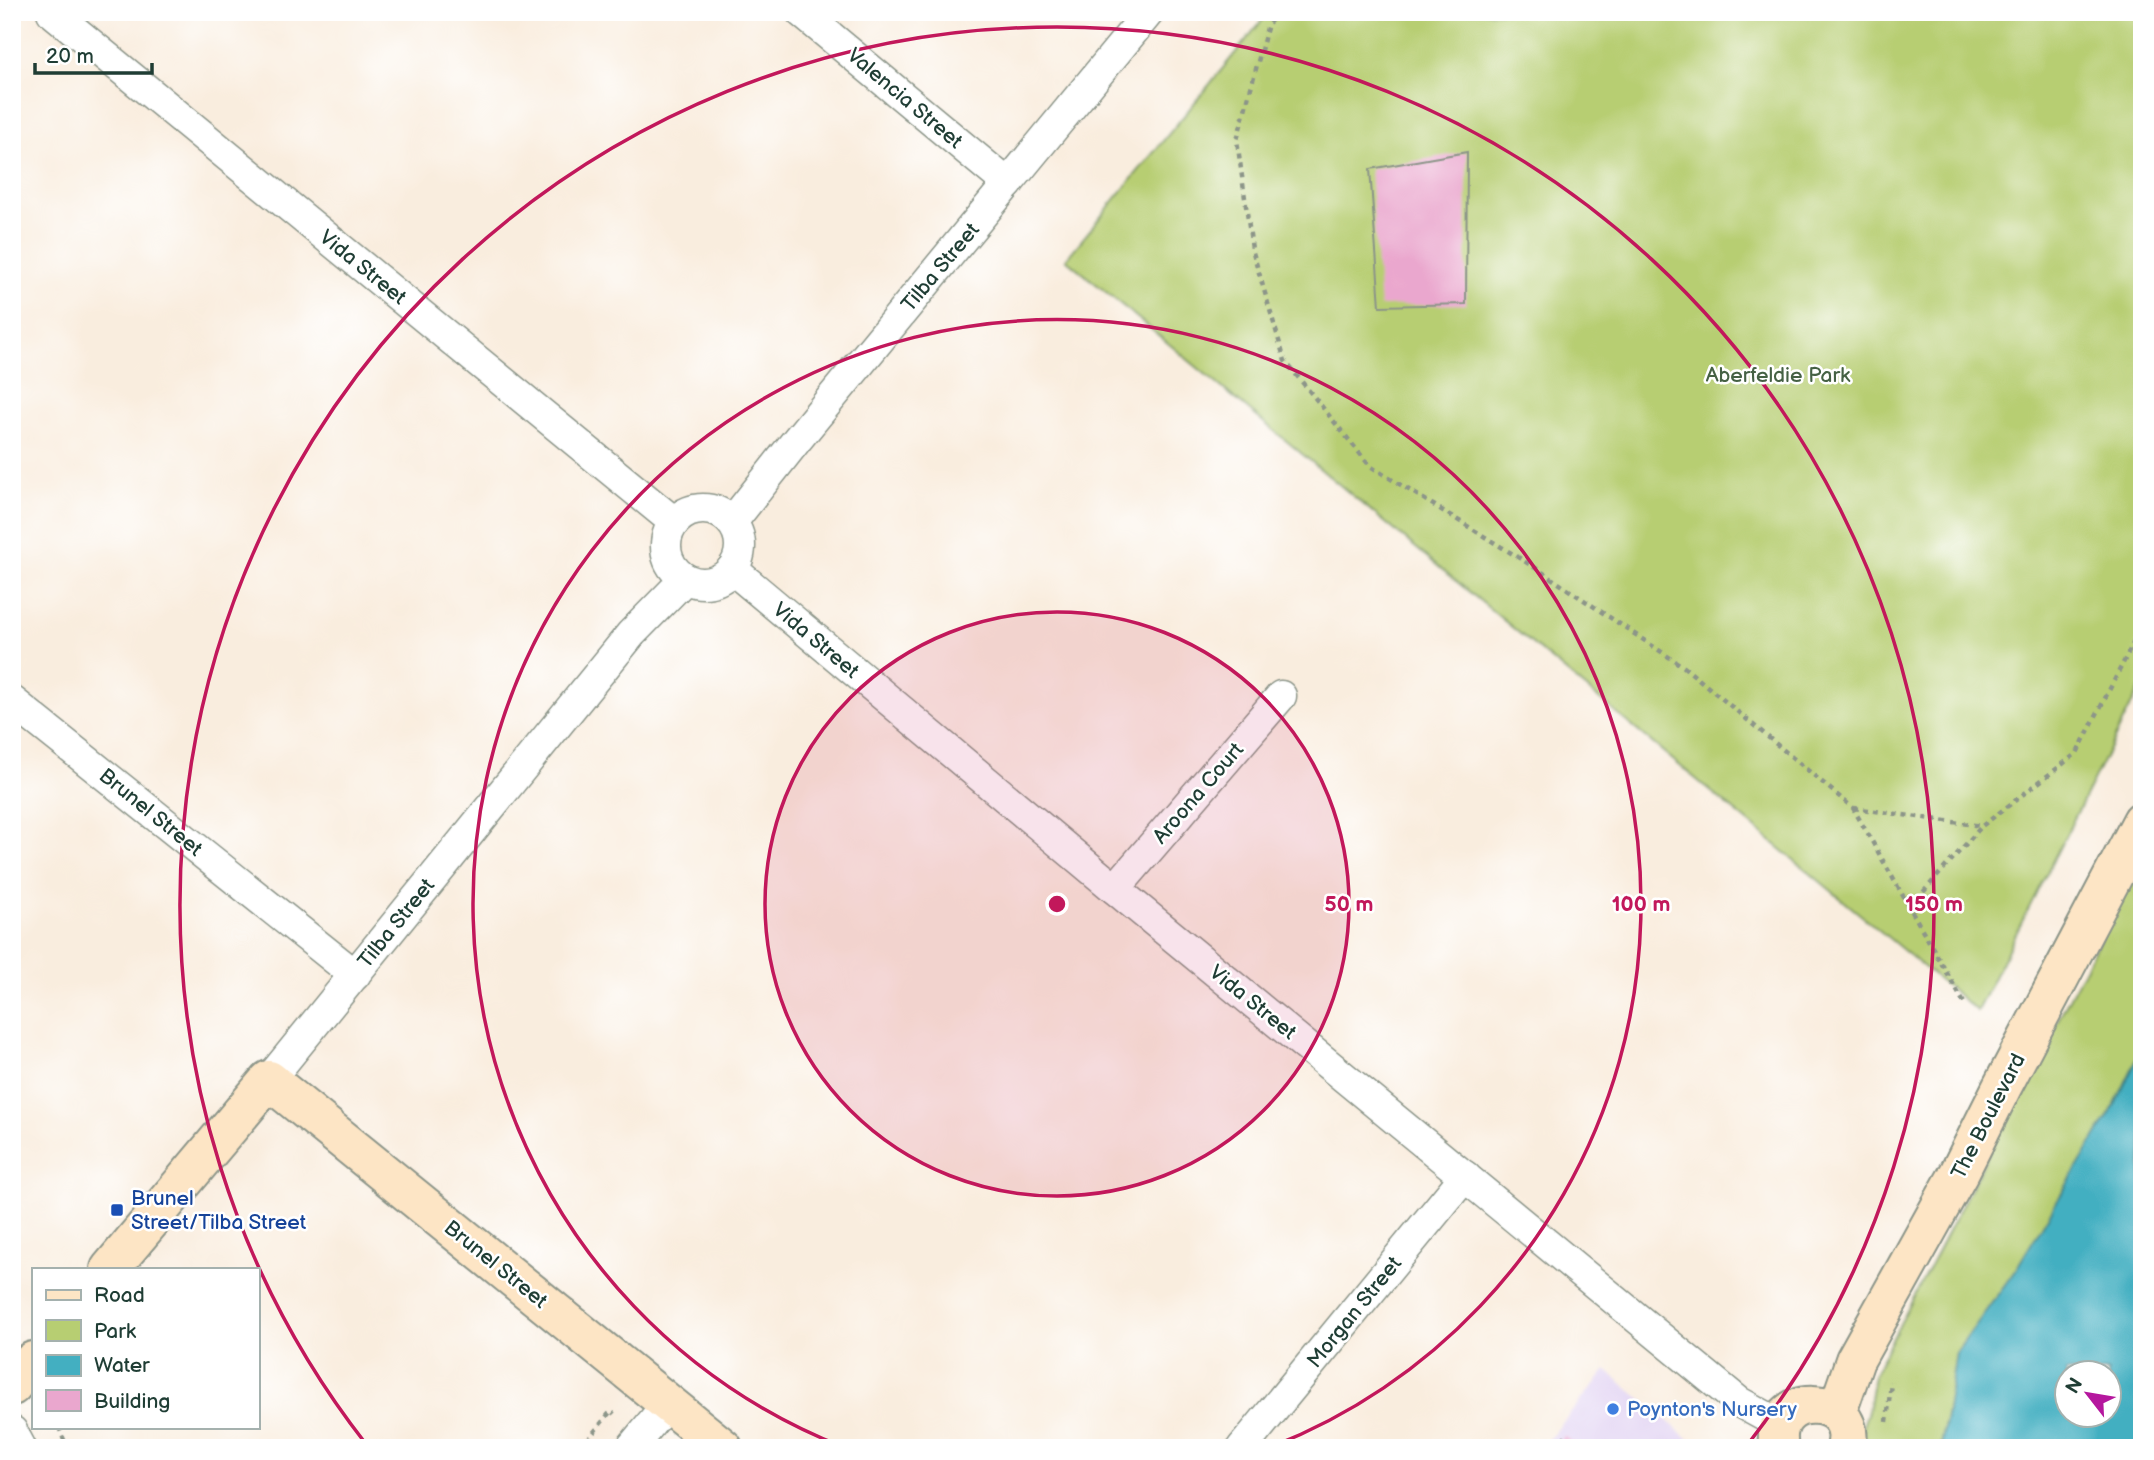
<svg xmlns="http://www.w3.org/2000/svg" width="2154" height="1460" font-family="'Balsamiq Sans',sans-serif">
<style>
.built{fill:#e2d4f3}
.green{fill:#b7ce72;stroke:#6b8653;stroke-width:2}
.water{fill:#43afc1;stroke:#31767a;stroke-width:2;fill-rule:evenodd}
.building{fill:#eaa7ce}
.lines{fill:none;stroke-linecap:round;stroke-linejoin:round}
.street-casing{stroke:#8c9589;stroke-width:33}
.secondary-casing{stroke:#8c9589;stroke-width:42}
.path{stroke:#8c9589;stroke-width:4.5;stroke-dasharray:5 5;stroke-linecap:butt}
.street{stroke:#fff;stroke-width:30}
.secondary{stroke:#fde5c5;stroke-width:38}
.ring{fill:none;stroke:#c2185b;stroke-width:3.5}
.transit-dot{fill:#1a4fb4;stroke:#fff;stroke-width:2.5}
.shop-dot{fill:#3f7fe0;stroke:#fff;stroke-width:2.5}
.labels{text-anchor:middle;stroke-width:5;stroke-linejoin:round;paint-order:stroke}
.street-label{font-size:21px;fill:#1f3d34;stroke:#fff}
.park-label{font-size:21px;fill:#456144;stroke:#fff}
.transit-label{font-size:21px;fill:#164399;stroke:#fff;text-anchor:start}
.shop-label{font-size:21px;fill:#366cbe;stroke:#fff;text-anchor:start}
.centre{fill:#c2185b;stroke:#fff;stroke-width:3.5}
.ring-label{font-size:21px;text-anchor:middle;font-weight:bold;fill:#c2185b;stroke:#fff;stroke-width:5;stroke-linejoin:round;paint-order:stroke}
</style>
<rect width="100%" height="100%" fill="#fff"/>
<filter id="ink" filterUnits="userSpaceOnUse"><feTurbulence type="fractalNoise" baseFrequency=".0143" numOctaves="2"/><feDisplacementMap in="SourceGraphic" scale="14" xChannelSelector="R" yChannelSelector="G"/><feConvolveMatrix kernelMatrix="1 2 1 2 8 2 1 2 1" color-interpolation-filters="sRGB"/></filter>
<filter id="wash" filterUnits="userSpaceOnUse"><feTurbulence type="fractalNoise" baseFrequency=".00686" numOctaves="4" result="noise"/><feDisplacementMap in="SourceGraphic" scale="28" xChannelSelector="R" yChannelSelector="G"/><feGaussianBlur stdDeviation="1.57" result="paint"/><feColorMatrix in="noise" values="0 0 0 0 0 0 0 0 0 0 0 0 0 0 0 0 0 1.4 0 .05"/><feComposite in="paint" operator="in"/></filter>
<g filter="url(#wash)">
<rect width="100%" height="100%" fill="#f9edde"/>
<path class="built" d="M 1606,1370 L 1700,1448 L 1542,1448 Z"/>
<g class="green">
<path d="M 1269,12 L 2142,12 L 2142,684 L 1977,1011 L 1066,259 Z"/>
<path d="M 2142,858 L 2142,1048 L 2114,1107 L 2016,1270 L 1956,1353 L 1941,1448 L 1855,1448 L 1868,1411 L 1874,1374 Z"/>
</g>
<path class="water" d="M 2142,1048 L 2142,1448 L 1941,1448 L 1956,1353 L 2016,1269 L 2114,1107 ZM 2066,1372 L 2108,1372 L 2108,1414 L 2066,1414 Z"/>
<g id="blocks">
<g class="building">
<path d="M 1467,152 L 1466,304 L 1380,306 L 1370,169 Z"/>
<path d="M 1564,1436 L 1579,1448 L 1554,1448 Z"/>
</g>
</g>
</g>
<g filter="url(#ink)">
<use href="#blocks" fill-opacity="0" stroke="#8c9589" stroke-width="2"/>
<g class="lines">
<defs>
<g id="street">
<path d="M 52,12 L 674,522"/>
<path d="M 801,12 L 1008,184"/>
<circle cx="703" cy="546" r="37"/>
<path d="M 732,522 L 796,441 L 1149,12"/>
<path d="M 732,569 L 1115,889 L 1739,1402 L 1781,1425"/>
<path d="M 12,701 L 355,975"/>
<path d="M 1115,889 L 1281,696"/>
<path d="M 269,1080 L 631,634 L 685,579"/>
<path d="M 12,1431 L 21,1448"/>
<path d="M 631,1448 L 668,1403"/>
<path d="M 1242,1448 L 1465,1176"/>
</g>
<g id="secondary">
<path d="M 110,1269 L 269,1080 L 723,1448"/>
<path d="M 12,1386 L 33,1361"/>
<path d="M 1837,1412 L 1855,1360 L 1959,1173 L 2002,1087 L 2142,821"/>
<path d="M 1779,1448 C 1767,1389 1860,1392 1846,1448"/>
</g>
</defs>
<use href="#street" class="street-casing"/>
<use href="#secondary" class="secondary-casing"/>
<g class="path">
<path d="M 1279,12 L 1268,24 L 1237,140 L 1252,249 L 1285,361 L 1370,466 L 1542,572 L 1684,667 L 1853,808 L 1964,1003"/>
<path d="M 1854,808 L 1982,826 L 2077,753 L 2142,626"/>
<path d="M 1910,907 L 1981,827"/>
<path d="M 1887,1422 L 1891,1382"/>
<path d="M 59,1427 L 67,1448"/>
<path d="M 581,1448 L 611,1411 L 614,1414"/>
</g>
<use href="#street" class="street"/>
<use href="#secondary" class="secondary"/>
</g>
</g>
<circle cx="1057" cy="904" r="292" fill="#c2185b" fill-opacity=".12"/>
<g class="ring">
<circle cx="1057" cy="904" r="292"/>
<path d="M843 1447A584 584 0 1 1 1271 1447"/>
<path d="M366 1444A877 877 0 1 1 1748 1444"/>
</g>
<rect class="transit-dot" x="110" y="1203" width="14" height="14" rx="3.5"/>
<circle class="shop-dot" cx="1613" cy="1409" r="7"/>
<g class="labels">
<g class="street-label">
<text transform="translate(905 98) rotate(40)" y="7">Valencia Street</text>
<text transform="translate(363 267) rotate(39)" y="7">Vida Street</text>
<text transform="translate(940 267) rotate(-50)" y="7">Tilba Street</text>
<text transform="translate(816 640) rotate(40)" y="7">Vida Street</text>
<text transform="translate(1198 793) rotate(-49)" y="7">Aroona Court</text>
<text transform="translate(151 812) rotate(39)" y="7">Brunel Street</text>
<text transform="translate(396 923) rotate(-51)" y="7">Tilba Street</text>
<text transform="translate(1253 1002) rotate(39)" y="7">Vida Street</text>
<text transform="translate(1988 1116) rotate(-63)" y="7">The Boulevard</text>
<text transform="translate(496 1264) rotate(39)" y="7">Brunel Street</text>
<text transform="translate(1354 1312) rotate(-51)" y="7">Morgan Street</text>
</g>
<g class="park-label">
<text x="1778" y="382">Aberfeldie Park</text>
</g>
<g class="transit-label">
<text x="131" y="1205">Brunel<tspan x="131" dy="24">Street/Tilba Street</tspan></text>
</g>
<g class="shop-label">
<text x="1627" y="1416">Poynton's Nursery</text>
</g>
</g>
<circle cx="1057" cy="904" r="10" class="centre"/>
<g class="ring-label">
<text x="1349" y="911">50 m</text>
<text x="1641" y="911">100 m</text>
<text x="1934" y="911">150 m</text>
</g>
<rect width="2154" height="1460" fill="none" stroke="#fff" stroke-width="42"/>
<rect x="32" y="1268" width="228" height="161" fill="#ffffff" stroke="#a5b1ae" stroke-width="2"/>
<rect x="46" y="1290" width="35" height="10" fill="#fde5c5" stroke="#a5b1ae" stroke-width="2"/>
<text x="94" y="1302" font-size="21" fill="#1f3d34">Road</text>
<rect x="46" y="1320" width="35" height="21" fill="#b7ce72" stroke="#a5b1ae" stroke-width="2"/>
<text x="94" y="1338" font-size="21" fill="#1f3d34">Park</text>
<rect x="46" y="1355" width="35" height="21" fill="#43afc1" stroke="#a5b1ae" stroke-width="2"/>
<text x="94" y="1372" font-size="21" fill="#1f3d34">Water</text>
<rect x="46" y="1390" width="35" height="21" fill="#eaa7ce" stroke="#a5b1ae" stroke-width="2"/>
<text x="94" y="1408" font-size="21" fill="#1f3d34">Building</text>
<g transform="translate(2088 1394) rotate(301)"><circle r="33" fill="#ffffff" stroke="#a5b1ae" stroke-width="2"/>
<path d="M0-5L12 26L0 18L-12 26Z" fill="#b5179e"/>
<text y="-10" font-size="19" font-weight="bold" text-anchor="middle" fill="#1f3d34">N</text>
</g>
<path d="M35 63v10h117v-10" fill="none" stroke="#1f3d34" stroke-width="3.5"/>
<text x="46" y="63" font-size="21" fill="#1f3d34" stroke="#ffffff" stroke-width="5" paint-order="stroke">20 m</text>
</svg>
